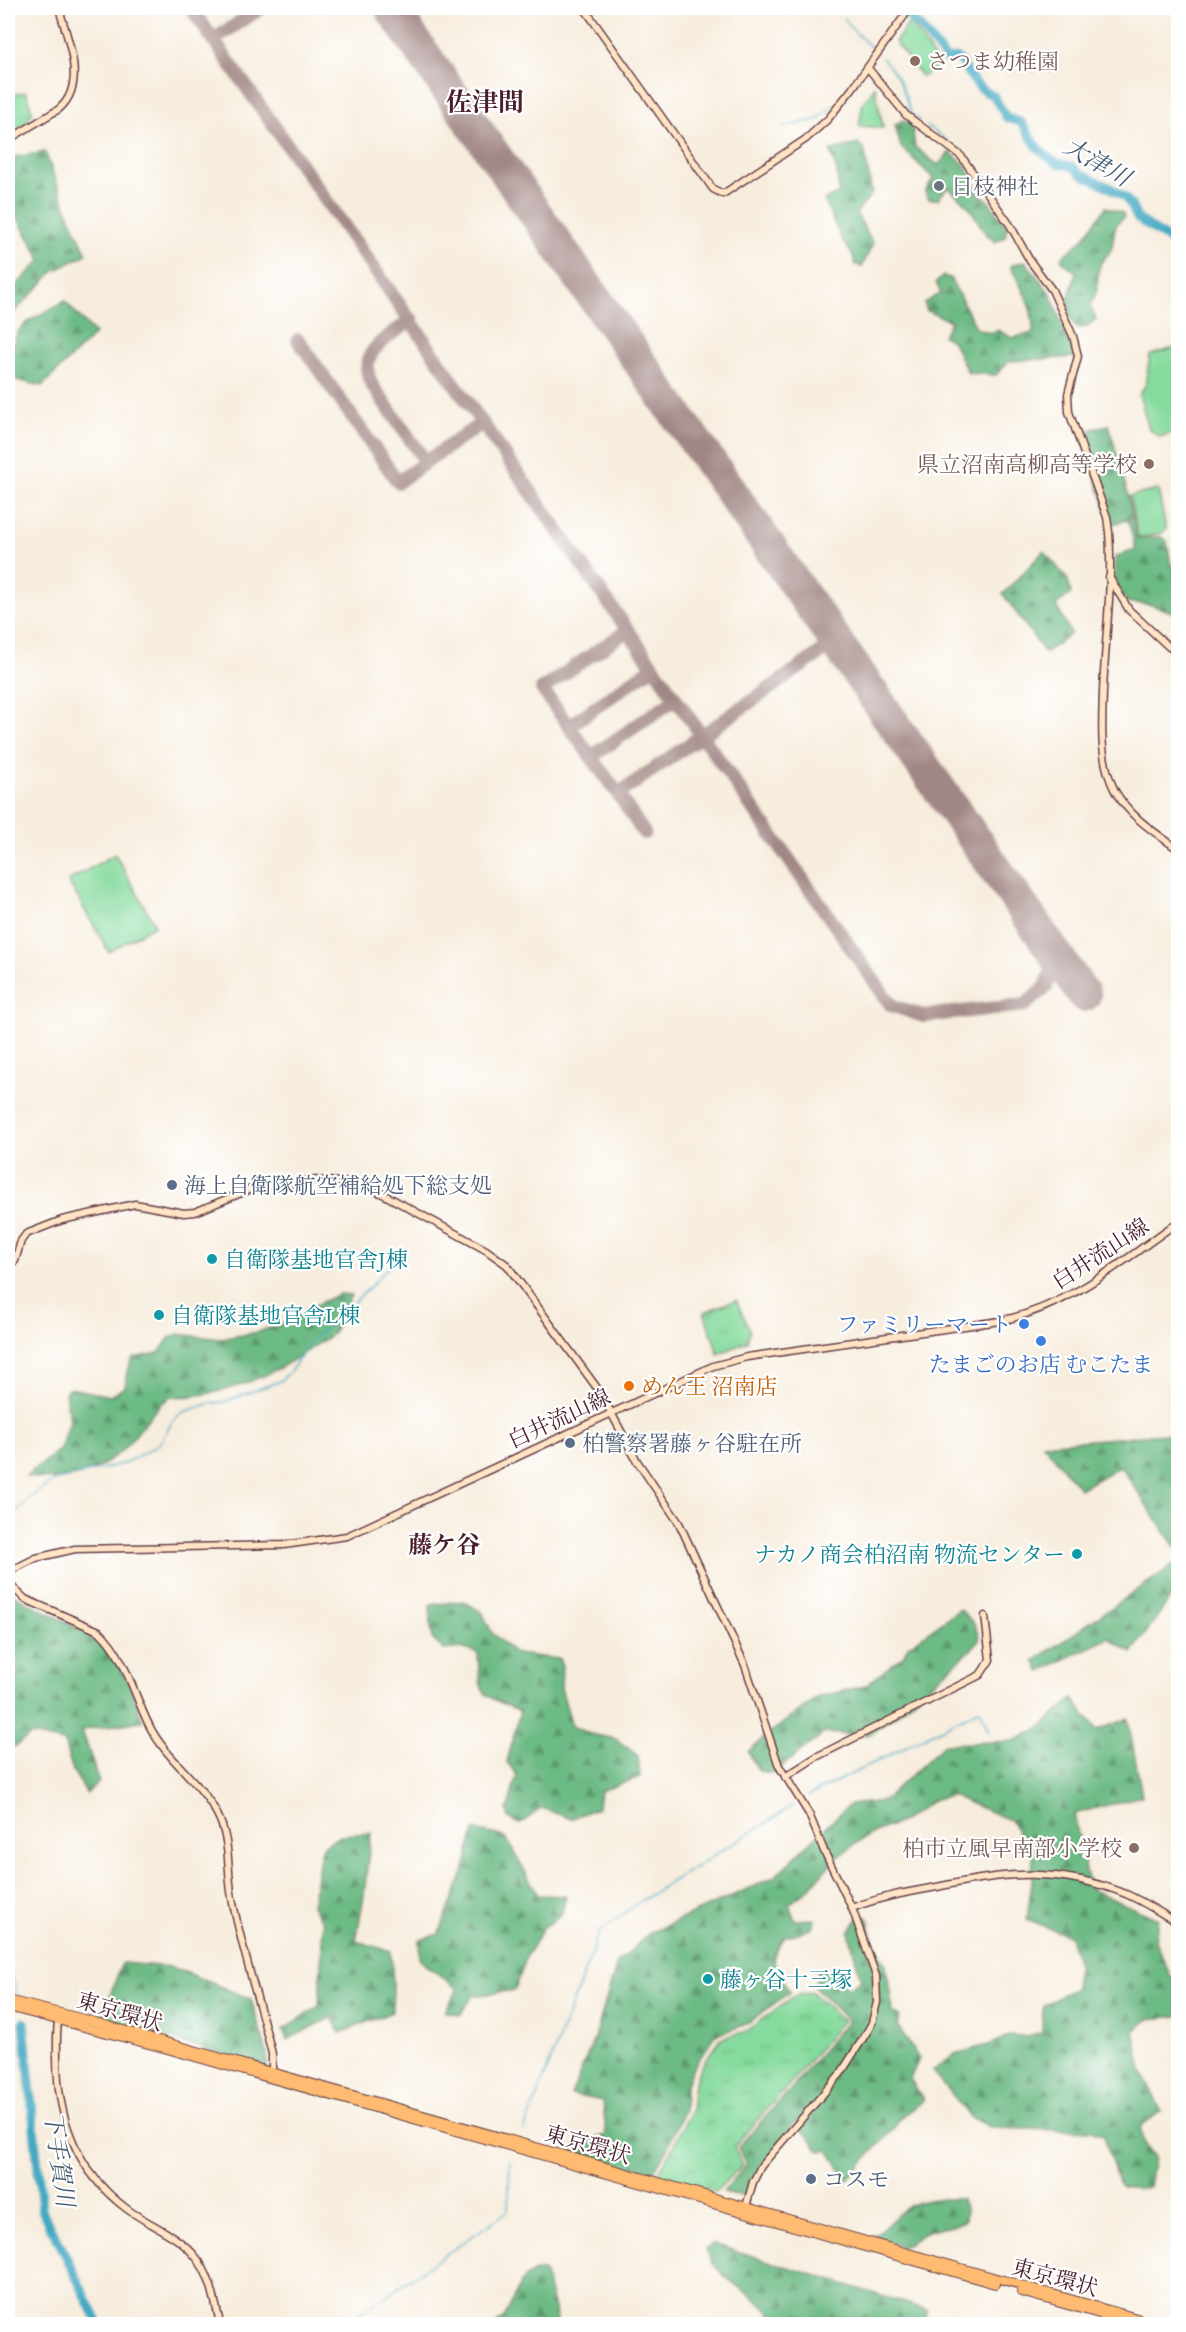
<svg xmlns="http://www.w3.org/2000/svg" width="1186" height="2332" font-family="'EB Garamond','Noto Serif JP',serif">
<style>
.grass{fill:url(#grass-tufts);stroke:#687c64;stroke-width:1.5}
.forest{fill:url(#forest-firs);stroke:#5b6c58;stroke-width:1.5}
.garden{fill:#85da9d;stroke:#687c64;stroke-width:1.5}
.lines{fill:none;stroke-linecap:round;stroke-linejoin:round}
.stream{stroke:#43a9c3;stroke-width:1.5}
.river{stroke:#43a9c3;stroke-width:9}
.taxiway{stroke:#a08684;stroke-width:14}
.runway{stroke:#a08684;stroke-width:34}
.secondary-casing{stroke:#643e46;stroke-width:9}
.highway-casing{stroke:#643e46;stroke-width:10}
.secondary{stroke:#ffe4c6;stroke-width:6}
.highway{stroke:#ffbb71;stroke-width:8}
.education-dot{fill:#8d6e63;stroke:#fff;stroke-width:2}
.worship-dot{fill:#6b7280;stroke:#fff;stroke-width:2}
.service-dot{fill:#5c6f8a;stroke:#fff;stroke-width:2}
.culture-dot{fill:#0f9aa8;stroke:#fff;stroke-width:2}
.shop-dot{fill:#3f7fe0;stroke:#fff;stroke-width:2}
.food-dot{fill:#e8710a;stroke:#fff;stroke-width:2}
.labels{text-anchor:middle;stroke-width:4.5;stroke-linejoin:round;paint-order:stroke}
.education-label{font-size:22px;fill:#785e54;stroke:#fff;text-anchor:end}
.worship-label{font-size:22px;fill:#5b616d;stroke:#fff;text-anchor:start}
.service-label{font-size:22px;fill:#4e5e75;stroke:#fff;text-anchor:start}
.street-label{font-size:22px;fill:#4a1f2b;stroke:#fff}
.culture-label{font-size:22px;fill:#0d838f;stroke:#fff;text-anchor:start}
.shop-label{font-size:22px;fill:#366cbe;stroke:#fff;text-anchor:end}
.food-label{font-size:22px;fill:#c56008;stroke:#fff;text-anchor:start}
.water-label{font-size:24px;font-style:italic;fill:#475d6f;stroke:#fff}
.neighbourhood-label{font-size:24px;font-weight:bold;fill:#4a1f2b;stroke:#fff}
.quarter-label{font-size:26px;font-weight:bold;fill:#4a1f2b;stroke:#fff}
</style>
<defs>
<pattern id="grass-tufts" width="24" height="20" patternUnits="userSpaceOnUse" patternTransform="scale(1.5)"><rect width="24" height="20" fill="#85da9d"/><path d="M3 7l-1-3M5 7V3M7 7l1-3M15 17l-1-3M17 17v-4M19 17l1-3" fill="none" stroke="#74bb87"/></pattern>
<pattern id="forest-firs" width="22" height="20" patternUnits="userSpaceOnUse" patternTransform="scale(1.5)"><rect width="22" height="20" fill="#6cba84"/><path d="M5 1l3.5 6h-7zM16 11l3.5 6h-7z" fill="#5b976c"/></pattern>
</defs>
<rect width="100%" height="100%" fill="#fff"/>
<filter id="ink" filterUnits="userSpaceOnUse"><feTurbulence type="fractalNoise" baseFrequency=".0167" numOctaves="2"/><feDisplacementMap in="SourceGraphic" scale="12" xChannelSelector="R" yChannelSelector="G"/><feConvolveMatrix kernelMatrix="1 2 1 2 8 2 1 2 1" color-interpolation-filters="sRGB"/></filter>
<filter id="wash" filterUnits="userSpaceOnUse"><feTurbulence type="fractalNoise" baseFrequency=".008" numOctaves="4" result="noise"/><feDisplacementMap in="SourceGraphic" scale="24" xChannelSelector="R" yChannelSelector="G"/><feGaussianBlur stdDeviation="1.35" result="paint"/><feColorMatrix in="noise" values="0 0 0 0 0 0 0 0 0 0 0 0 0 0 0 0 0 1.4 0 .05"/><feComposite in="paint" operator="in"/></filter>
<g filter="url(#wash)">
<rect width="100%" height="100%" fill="#f7eddd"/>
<g class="grass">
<path d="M 875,87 L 883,128 L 859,126 L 863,102 Z"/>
<path d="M 26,92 L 33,114 L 28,117 L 30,122 L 8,132 L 8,109 L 12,108 L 10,95 Z"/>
<path d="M 736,1300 L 750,1330 L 747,1342 L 718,1354 L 704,1312 Z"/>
<path d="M 812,1992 L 843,2020 L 789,2085 L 734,2146 L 742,2165 L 715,2192 L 657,2177 L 691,2111 L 693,2089 L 699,2070 L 720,2039 L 746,2031 L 794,1996 Z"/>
</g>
<g class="forest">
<path d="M 902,120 L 912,125 L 915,147 L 938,165 L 950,152 L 965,165 L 979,194 L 987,199 L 1007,226 L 1005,237 L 995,242 L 983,230 L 970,208 L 948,187 L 938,199 L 929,199 L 925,192 L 933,178 L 901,147 L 895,125 Z"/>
<path d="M 859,144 L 864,148 L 872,194 L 856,213 L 873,243 L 862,267 L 855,264 L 853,255 L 840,237 L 824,200 L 839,193 L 837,172 L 830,150 Z"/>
<path d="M 45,152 L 71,220 L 87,254 L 54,271 L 8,319 L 8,294 L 41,260 L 8,201 L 8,158 Z"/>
<path d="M 1106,207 L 1123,213 L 1124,217 C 1112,225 1115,235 1112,247 C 1110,254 1104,257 1101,263 C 1094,277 1103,286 1090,305 L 1096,319 L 1086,327 L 1077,329 C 1059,300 1071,301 1076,272 L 1064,263 L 1061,258 L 1083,239 Z"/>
<path d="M 1025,261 L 1050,293 L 1075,357 L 1010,361 L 996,375 L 968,373 L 953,342 L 943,336 L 951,321 L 927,311 L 924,303 L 941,293 L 936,283 L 943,276 L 950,278 L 977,329 L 990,333 L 998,330 L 1012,338 L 1033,333 C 1034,307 1022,288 1010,266 Z"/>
<path d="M 65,301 L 95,334 L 42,386 L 8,378 C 11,323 21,326 65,301 Z"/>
<path d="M 1109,425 L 1128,496 L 1137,539 L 1161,537 L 1167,541 L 1171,566 L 1178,567 L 1178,614 L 1152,605 L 1127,602 L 1115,583 L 1115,557 L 1136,549 L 1128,520 L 1111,524 L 1080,432 Z"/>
<path d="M 1044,551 L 1068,580 L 1071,594 L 1056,605 L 1071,634 L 1045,653 L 1003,594 Z"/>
<path d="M 339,1294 L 351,1295 C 345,1306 341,1323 333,1332 C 329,1338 320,1342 315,1346 C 273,1376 222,1398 170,1397 C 149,1412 139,1435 120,1452 C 94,1476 59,1484 26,1476 L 60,1449 L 70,1421 L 65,1392 L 70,1388 L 110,1396 L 125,1387 L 127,1371 L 133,1358 L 159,1353 L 169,1338 L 178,1334 L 221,1339 L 258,1332 L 284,1323 L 307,1309 Z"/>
<path d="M 1178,1433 L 1178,1551 L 1120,1466 L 1080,1489 L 1043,1444 Z"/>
<path d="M 1178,1562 L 1178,1587 L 1132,1653 L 1109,1638 L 1040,1671 L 1034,1661 Z"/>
<path d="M 12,1594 L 102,1641 L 128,1680 L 143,1721 L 82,1730 L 99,1782 L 87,1794 L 73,1771 L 64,1742 L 31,1735 L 8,1751 L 8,1683 L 18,1675 L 8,1664 L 8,1627 L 11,1625 L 8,1614 L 8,1597 Z"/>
<path d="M 463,1601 L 482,1612 L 492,1633 L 516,1654 L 559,1659 L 562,1666 L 561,1688 L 572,1726 L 590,1734 L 616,1739 L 638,1756 L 640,1777 L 600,1791 L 598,1807 L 571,1819 L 542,1808 L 520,1824 L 509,1818 L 507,1811 L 517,1775 L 507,1762 L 520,1711 C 479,1692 481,1701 478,1653 L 461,1648 L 444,1650 L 432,1639 L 430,1605 Z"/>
<path d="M 960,1609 L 974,1624 L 980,1638 L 970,1651 L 894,1717 L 869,1735 L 824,1733 L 774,1773 L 759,1771 L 748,1752 L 767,1735 L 818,1697 L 865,1686 L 904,1655 L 907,1647 Z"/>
<path d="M 1073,1699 L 1097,1730 L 1128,1719 L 1142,1796 L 1074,1814 L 1090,1889 L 1158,1919 L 1155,1941 L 1171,1977 L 1178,1979 L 1178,2016 L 1149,2019 L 1134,2031 L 1142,2071 L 1161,2111 L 1140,2127 L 1143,2142 L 1154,2157 L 1149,2187 L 1140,2189 L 1122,2187 L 1118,2182 L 1104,2136 L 1091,2131 L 992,2128 L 970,2117 L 932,2071 L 955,2054 L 992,2044 L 1010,2035 L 1028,2037 L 1042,2033 L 1043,2006 L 1075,1988 L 1078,1965 L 1070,1936 L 1027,1919 L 1032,1882 L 1033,1855 L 1010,1820 L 953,1796 L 935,1799 L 903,1821 L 874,1832 L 853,1845 L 833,1861 L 808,1890 L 789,1904 L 795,1920 L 815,1919 L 814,1926 L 803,1932 L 785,1936 L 773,1958 L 777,1971 L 790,1992 L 746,2024 L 716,2035 L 692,2069 L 685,2087 L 684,2110 L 667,2149 L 650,2178 L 571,2153 L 582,2142 L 606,2135 L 603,2101 L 571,2095 L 596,2034 L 617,1963 L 650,1933 L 774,1877 L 849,1805 L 883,1801 L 945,1744 L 1014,1741 L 1038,1729 Z"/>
<path d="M 474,1830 L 506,1837 L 538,1895 L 566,1896 L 561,1915 L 543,1928 L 527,1955 L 515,1990 L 473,1996 L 460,2015 L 445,2011 L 458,1989 L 420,1960 L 419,1940 L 439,1934 L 466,1865 Z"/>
<path d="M 371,1833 L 364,1895 L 356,1941 L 391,1951 L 393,1986 L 392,2012 L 340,2033 L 332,2017 L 287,2040 L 283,2030 L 319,2006 L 323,1923 L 312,1905 L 322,1846 L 342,1835 Z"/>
<path d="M 868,1917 L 872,1939 L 886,1965 L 893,2012 L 900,2017 L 897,2025 L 919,2059 L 910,2079 L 923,2099 C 913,2110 900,2115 894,2128 L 847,2180 L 828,2150 L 819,2151 L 796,2121 L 746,2197 L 723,2192 L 746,2165 L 738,2147 L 792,2088 L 848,2020 L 815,1987 L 818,1970 L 837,1970 L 847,1988 L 861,1981 L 849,1932 L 858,1918 Z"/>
<path d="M 122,1963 L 172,1967 L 251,1999 L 267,2053 L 267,2067 L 101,2019 Z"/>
<path d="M 936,2199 L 961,2199 L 966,2209 L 965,2220 L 953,2226 L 930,2230 L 902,2247 L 873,2236 C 888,2227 899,2209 916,2203 C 922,2201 929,2200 936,2199 Z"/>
<path d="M 713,2244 L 928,2310 L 922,2324 L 781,2324 C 774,2317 766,2308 758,2301 C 738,2285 715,2274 705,2249 Z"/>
<path d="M 535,2271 L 544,2271 L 558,2324 L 496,2324 L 505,2316 L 523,2279 Z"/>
</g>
<g class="garden">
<path d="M 908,24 L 914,27 L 939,65 L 922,77 L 895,42 Z"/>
<path d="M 1178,347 L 1178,431 L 1160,437 L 1149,429 L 1139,394 L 1145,386 L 1150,355 Z"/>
<path d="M 1158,490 L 1166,529 L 1162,533 L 1138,538 L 1130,496 Z"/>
<path d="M 115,854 L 155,925 L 109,952 L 68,881 Z"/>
</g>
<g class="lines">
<g class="stream">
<path d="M 845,18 L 848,25 L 875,51"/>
<path d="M 873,55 L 893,25"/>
<path d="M 882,58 C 902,78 903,91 912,116 L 920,120"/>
<path d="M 927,126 L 948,141"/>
<path d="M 783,127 L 819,119 L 833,106"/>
<path d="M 952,145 L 962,152"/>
<path d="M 8,323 L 8,321"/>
<path d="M 8,1519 L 32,1496 L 53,1481 L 125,1463 L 154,1447 L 160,1443 L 172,1422 L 181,1413 L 211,1403 L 224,1402 L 280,1381 L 290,1372 L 310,1343 L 370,1287 L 401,1253"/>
<path d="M 808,1796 L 980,1709 L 989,1732"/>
<path d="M 8,1967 L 17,1993"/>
<path d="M 524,2130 L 600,1931 L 641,1901 L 794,1805"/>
<path d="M 346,2324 L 508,2211 L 510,2161"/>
</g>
<g class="river">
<path d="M 897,8 L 919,25 L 946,59 L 957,58 L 960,60 C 968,73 977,90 993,95 L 1007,118 L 1021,122 L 1038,148 L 1047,156 L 1056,163 L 1072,166 L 1081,174 L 1111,188 L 1125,198 L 1131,205 L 1137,218 L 1169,240 L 1178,252"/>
<path d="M 24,2022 L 42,2210 L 50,2228 L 56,2236 L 99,2324"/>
</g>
<g class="taxiway">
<path d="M 191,8 L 891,1005 L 923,1016 L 1025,1005 L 1046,987 L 1053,966 L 1051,948"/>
<path d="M 213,40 L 261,8"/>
<path d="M 412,320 C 388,337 355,352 372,385 L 426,462 L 482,423"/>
<path d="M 298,340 L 398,482 L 426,462"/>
<path d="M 628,630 L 542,689 L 618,794 L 836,642"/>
<path d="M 569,726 L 653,667"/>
<path d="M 591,757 L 675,699"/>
<path d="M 618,794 L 644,833"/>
</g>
<path class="runway" d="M 391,8 L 1084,995"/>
</g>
</g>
<g filter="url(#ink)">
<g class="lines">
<defs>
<g id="secondary">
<path d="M 584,8 L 713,189 L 723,194 L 806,139 L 828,119 L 852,89 L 910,8"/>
<path d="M 868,68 L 906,115 L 961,156 L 1010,225 L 1030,261 L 1052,290 L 1073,336 L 1078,356 L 1068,394 L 1069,412 L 1107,517 L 1109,532 C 1113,584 1105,640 1103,692 C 1102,726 1099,760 1115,791 C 1130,817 1154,832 1178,849"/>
<path d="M 8,140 L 59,109 C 88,84 67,39 59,8"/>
<path d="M 1109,577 L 1129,610 L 1169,647 L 1178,652"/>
<path d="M 15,1261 L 21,1241 L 26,1234 L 62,1220 L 135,1204 L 184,1213 L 195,1212 L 251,1189 L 312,1180 L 351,1183 L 381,1193 L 486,1250 L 507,1265 L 600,1392 L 637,1461 L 679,1523 L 745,1665 L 779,1766 L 809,1814 L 824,1851 L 852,1908 L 876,1976 L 877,2002 L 872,2023 L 867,2032 L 841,2073 L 761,2166 L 753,2182 L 745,2210"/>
<path d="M 8,1572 L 36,1558 L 75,1549 L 284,1545 L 347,1536 L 713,1366 L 747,1357 L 1000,1321 C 1071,1306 1121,1262 1178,1222"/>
<path d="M 8,1583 L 25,1599 L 99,1631 C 127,1658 133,1694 150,1727 C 167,1760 200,1781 217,1814 C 232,1842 226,1873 233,1903 C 243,1954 260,2004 272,2054 L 272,2075"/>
<path d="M 785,1777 L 816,1757 L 980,1675 L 990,1660 L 985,1616"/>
<path d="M 852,1908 C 879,1897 909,1892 937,1887 C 1005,1872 1060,1867 1126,1894 C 1144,1902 1161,1913 1178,1923"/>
<path d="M 59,2016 C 56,2030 57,2044 57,2057 C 57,2118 77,2172 127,2209 C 149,2225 178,2235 195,2256 C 211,2275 215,2301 220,2324"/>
</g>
<g id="highway">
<path d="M 8,2000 L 92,2021 L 1158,2324"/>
<path d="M 8,2007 L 160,2047 L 995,2284"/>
<path d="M 1021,2292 L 1135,2324"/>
</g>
</defs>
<use href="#secondary" class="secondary-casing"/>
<use href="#highway" class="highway-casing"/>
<use href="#secondary" class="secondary"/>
<use href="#highway" class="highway"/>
</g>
</g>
<g class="education-dot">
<circle cx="915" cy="61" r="6"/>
<circle cx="1149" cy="464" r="6"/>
<circle cx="1134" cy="1848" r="6"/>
</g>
<circle class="worship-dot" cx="939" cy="186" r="6"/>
<g class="service-dot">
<circle cx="172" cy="1185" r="6"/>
<circle cx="570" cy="1443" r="6"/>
<circle cx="811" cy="2179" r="6"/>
</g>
<g class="culture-dot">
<circle cx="212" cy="1259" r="6"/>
<circle cx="159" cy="1315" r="6"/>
<circle cx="1077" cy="1554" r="6"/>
<circle cx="708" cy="1979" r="6"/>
</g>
<g class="shop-dot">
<circle cx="1024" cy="1324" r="6"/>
<circle cx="1041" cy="1341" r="6"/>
</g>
<circle class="food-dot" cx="629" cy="1386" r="6"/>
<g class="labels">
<g class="education-label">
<text x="927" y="69" text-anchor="start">さつま幼稚園</text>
<text x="1137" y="472">県立沼南高柳高等学校</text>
<text x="1122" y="1856">柏市立風早南部小学校</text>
</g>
<g class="worship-label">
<text x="951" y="194">日枝神社</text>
</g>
<g class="service-label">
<text x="184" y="1193">海上自衛隊航空補給処下総支処</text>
<text x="582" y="1451">柏警察署藤ヶ谷駐在所</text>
<text x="823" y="2187">コスモ</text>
</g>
<g class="street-label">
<text transform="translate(1100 1253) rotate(-33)" y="8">白井流山線</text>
<text transform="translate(559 1418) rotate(-25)" y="8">白井流山線</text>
<text transform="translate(120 2011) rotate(16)" y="8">東京環状</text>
<text transform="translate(588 2144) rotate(16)" y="8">東京環状</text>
<text transform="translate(1055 2277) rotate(15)" y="8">東京環状</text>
</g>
<g class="culture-label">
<text x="224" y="1267">自衛隊基地官舎J棟</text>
<text x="171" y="1323">自衛隊基地官舎L棟</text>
<text x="1065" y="1562" text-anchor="end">ナカノ商会柏沼南 物流センター</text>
<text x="720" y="1987">藤ヶ谷十三塚</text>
</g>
<g class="shop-label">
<text x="1012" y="1332">ファミリーマート</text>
<text x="1041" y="1372" text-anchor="middle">たまごのお店 むこたま</text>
</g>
<g class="food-label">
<text x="641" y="1394">めん王 沼南店</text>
</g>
<g class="water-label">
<text transform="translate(1097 162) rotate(30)" y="8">大津川</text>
<text transform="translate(59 2159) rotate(82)" y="8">下手賀川</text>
</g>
<g class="neighbourhood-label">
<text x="444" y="1553">藤ケ谷</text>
</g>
<g class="quarter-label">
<text x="485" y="111">佐津間</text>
</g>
</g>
<rect width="1186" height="2332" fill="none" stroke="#fff" stroke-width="30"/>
</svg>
